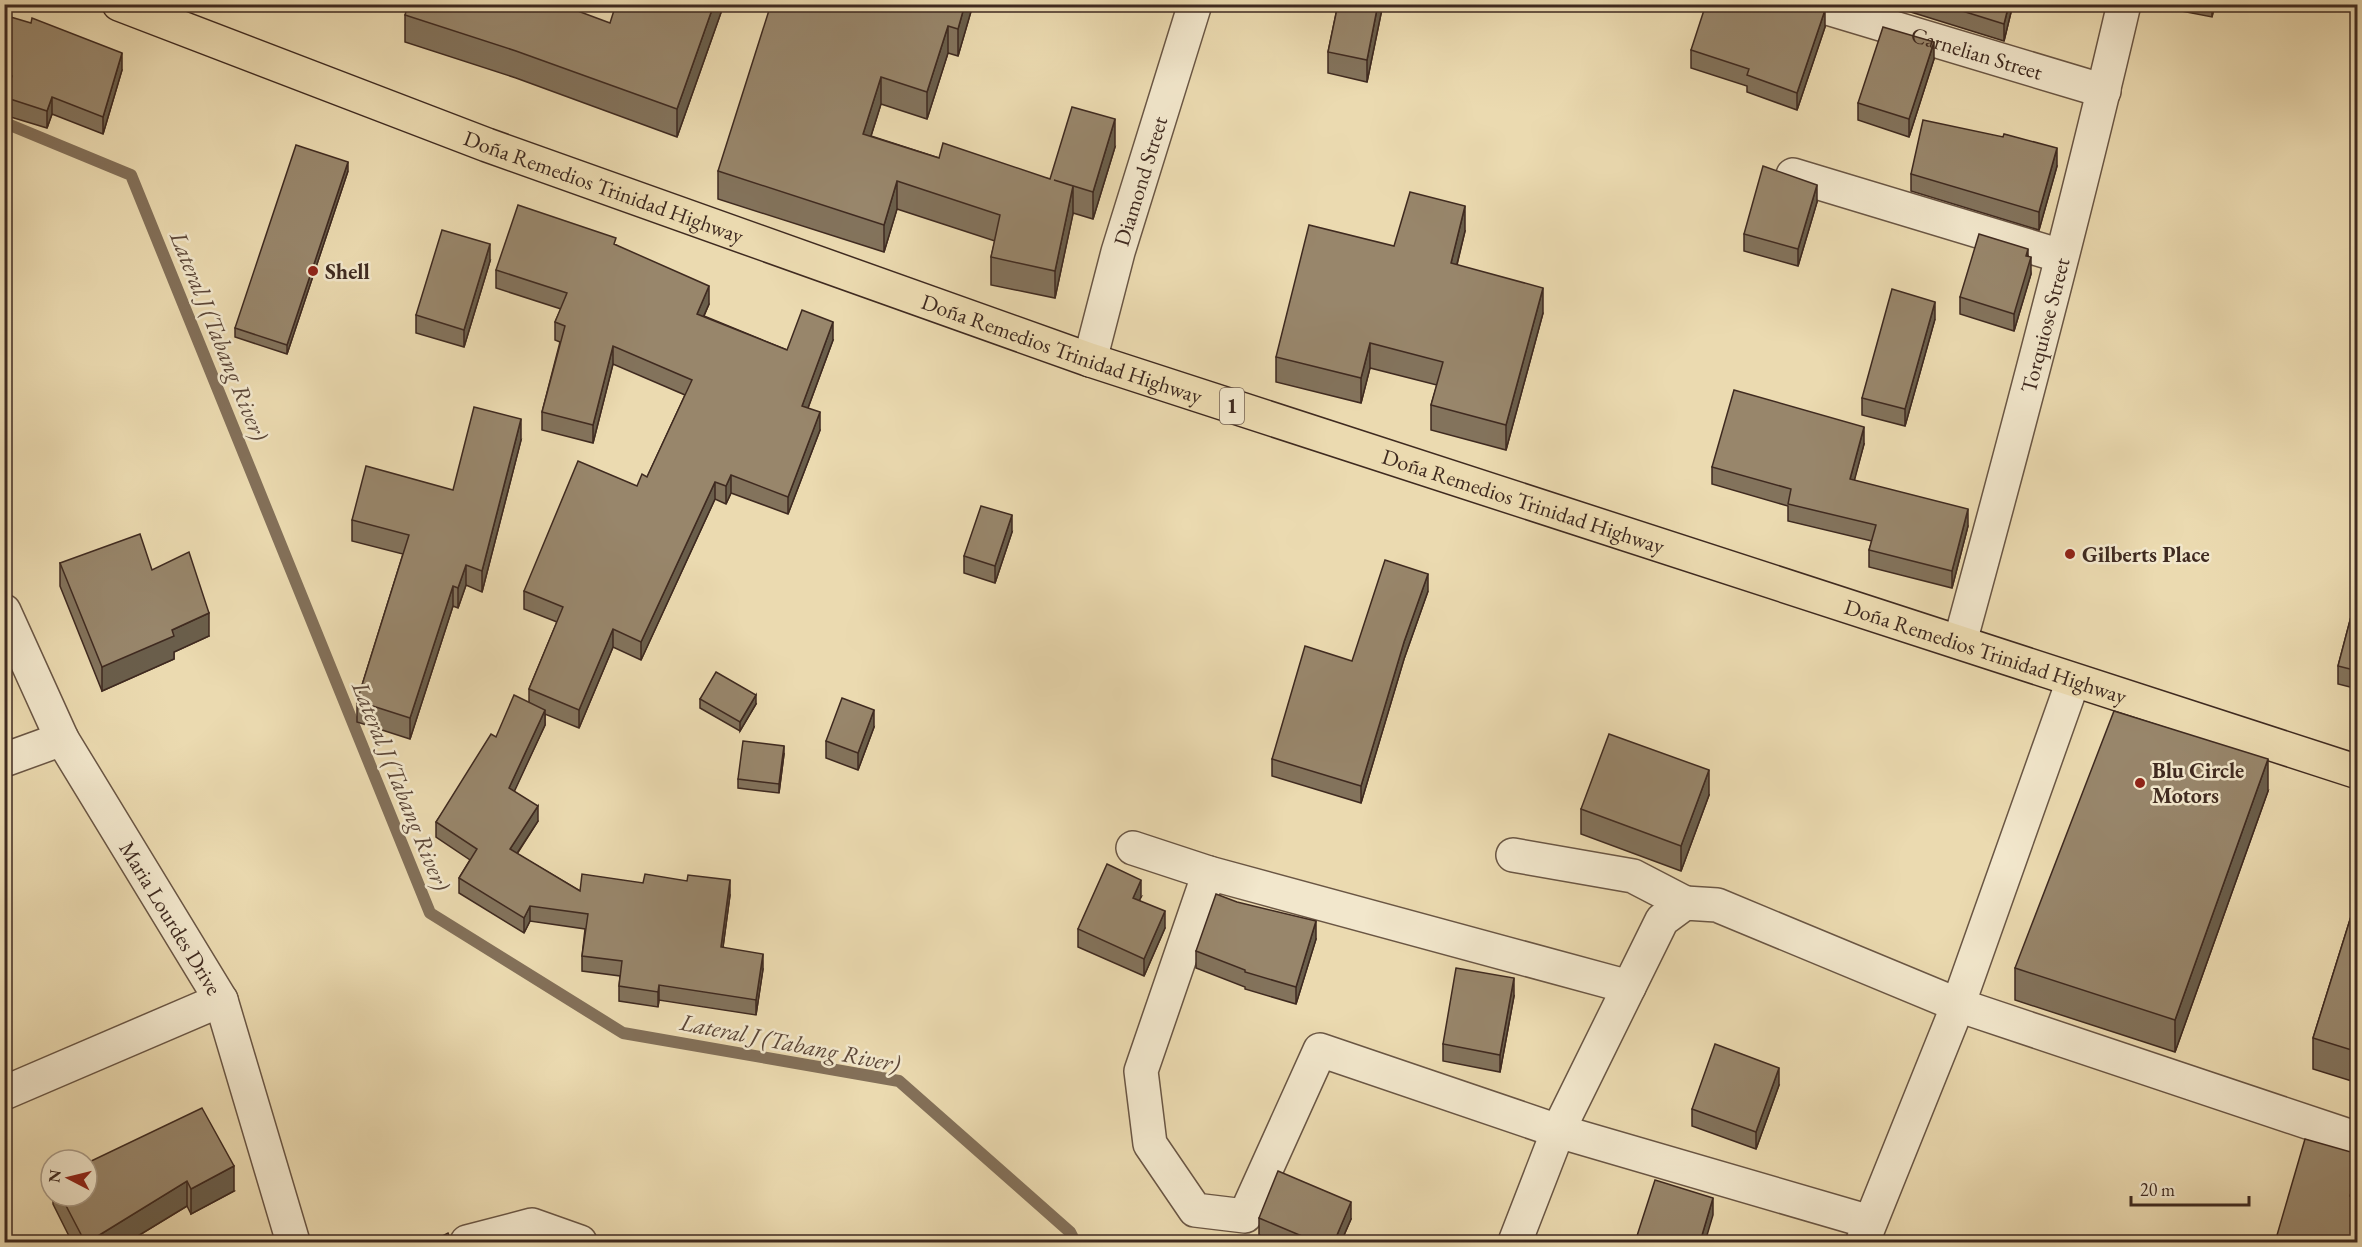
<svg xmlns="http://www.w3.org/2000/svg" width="2362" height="1247" font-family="'EB Garamond',serif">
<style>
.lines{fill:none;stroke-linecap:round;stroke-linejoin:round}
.stream{stroke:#837059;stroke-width:12}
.street-casing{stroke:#6a5644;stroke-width:36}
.highway-casing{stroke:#3f2a20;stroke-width:36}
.street{stroke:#f2e7cc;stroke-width:33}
.highway{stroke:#ebdab0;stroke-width:33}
.wall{fill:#83735c;stroke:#3f2a20;stroke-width:1.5}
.shaded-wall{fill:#6a5e4b;stroke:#3f2a20;stroke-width:1.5}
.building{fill:#98866b;stroke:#3f2a20;stroke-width:1.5}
.poi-dot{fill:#8f2418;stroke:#f2e7cc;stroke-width:2}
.labels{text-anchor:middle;stroke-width:5;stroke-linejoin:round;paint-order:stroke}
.shield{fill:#f2e7cc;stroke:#756354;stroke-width:1.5}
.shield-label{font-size:21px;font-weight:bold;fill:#3f2a20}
.street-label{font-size:22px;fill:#3f2a20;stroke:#f2e7cc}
.poi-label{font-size:22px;font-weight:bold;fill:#3f2a20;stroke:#f2e7cc;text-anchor:start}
.water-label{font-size:24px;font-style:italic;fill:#5c4738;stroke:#f2e7cc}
</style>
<rect width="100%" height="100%" fill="#ebdab0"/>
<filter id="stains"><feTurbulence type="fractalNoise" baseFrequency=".00333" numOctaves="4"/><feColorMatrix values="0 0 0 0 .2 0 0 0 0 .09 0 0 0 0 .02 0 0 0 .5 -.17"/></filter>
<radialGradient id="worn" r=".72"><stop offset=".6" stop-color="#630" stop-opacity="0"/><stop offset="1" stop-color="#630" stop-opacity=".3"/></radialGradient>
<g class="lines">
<path class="stream" d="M 4,125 L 10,125 L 131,175 L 430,913 L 623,1033 L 899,1081 L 1070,1232 L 1075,1242"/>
<defs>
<g id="street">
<path id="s1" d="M 1814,4 L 2104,91"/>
<path d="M 1793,175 L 2061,256"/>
<path id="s2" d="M 1090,360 L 1118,252 L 1195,4"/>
<path id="s3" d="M 4,611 L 62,739 L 221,1000 L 293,1242"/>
<path id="s4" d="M 1960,642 C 2018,430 2074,218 2124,4"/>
<path d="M 4,760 L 62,739"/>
<path d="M 1133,848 L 1209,873 L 1629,987"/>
<path d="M 1513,855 L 1633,876 L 1685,903"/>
<path d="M 1209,873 L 1141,1071 L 1150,1144 L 1195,1210 L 1245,1216 L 1320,1050 L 1558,1131 L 1870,1222"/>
<path d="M 4,1093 L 221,1000"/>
<path d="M 1863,1241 L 1958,1005 L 2073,681"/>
<path d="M 467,1242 L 532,1225 L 580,1242"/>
<path d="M 1515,1242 L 1558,1131 L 1662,920 L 1685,903 L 1717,905 L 1958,1005 L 2358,1139"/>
</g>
<g id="highway">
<path id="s5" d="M 119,4 L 487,145 L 1090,360 L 2358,772"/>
</g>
</defs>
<use href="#street" class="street-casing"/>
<use href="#highway" class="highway-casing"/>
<use href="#street" class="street"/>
<use href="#highway" class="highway"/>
</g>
<g class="wall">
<path d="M 724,4 L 677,137 L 516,78 L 405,42 L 405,15 L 610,23 Z"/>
<path d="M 972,4 L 972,8 L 958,56 L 948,53 L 927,119 L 881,104 L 871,136 L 939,158 L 1050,179 L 1115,147 L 1093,219 L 1073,213 L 1055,298 L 991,285 L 991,257 L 995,241 L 897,209 L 884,252 L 718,199 L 718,171 Z"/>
<path d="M 1338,4 L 1383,4 L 1367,82 L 1328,73 L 1328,52 Z"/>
<path d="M 1885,4 L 2013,4 L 2004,41 Z"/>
<path d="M 2145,4 L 2215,4 L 2212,17 Z"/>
<path d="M 4,15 L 122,70 L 103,134 L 52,114 L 47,128 L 4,115 L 4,97 L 6,92 L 4,91 Z"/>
<path d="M 1825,27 L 1797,110 L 1747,92 L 1747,86 L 1691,68 L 1691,50 Z"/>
<path d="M 1934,59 L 1909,137 L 1858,120 L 1858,103 Z"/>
<path d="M 2057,166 L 2039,230 L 1911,191 L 1911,174 Z"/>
<path d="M 348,171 L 287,354 L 235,337 L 235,328 Z"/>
<path d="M 1817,202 L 1798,266 L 1744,251 L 1744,234 Z"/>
<path d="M 1465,231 L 1457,265 L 1543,313 L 1506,450 L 1431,430 L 1431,405 L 1437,385 L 1370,368 L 1361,403 L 1276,382 L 1276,357 L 1394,246 Z"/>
<path d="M 616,245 L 709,304 L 704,316 L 787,350 L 833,340 L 808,408 L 820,430 L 788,514 L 731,493 L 726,504 L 715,499 L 641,660 L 613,647 L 579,728 L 545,714 L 545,725 L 514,791 L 538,821 L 517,854 L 580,891 L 730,895 L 723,947 L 763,969 L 756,1015 L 659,1000 L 658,1007 L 619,1001 L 619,986 L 620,976 L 582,971 L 582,956 L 585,929 L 530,921 L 524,933 L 459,893 L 459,878 L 470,860 L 436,837 L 436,822 L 496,737 L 529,702 L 529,689 L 557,622 L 524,609 L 524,591 L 647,477 L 685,395 L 613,364 L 593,443 L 542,430 L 542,412 L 560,342 L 555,340 L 555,322 L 561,309 L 496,288 L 496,270 Z"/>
<path d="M 2028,256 L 2031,274 L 2014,331 L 1960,314 L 1960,297 Z"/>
<path d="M 490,261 L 464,347 L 416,333 L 416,315 Z"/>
<path d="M 1935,319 L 1905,426 L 1862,415 L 1862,398 Z"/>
<path d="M 521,440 L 482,592 L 466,585 L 458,608 L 453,606 L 410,739 L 357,722 L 357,701 L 403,554 L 352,541 L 352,520 L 453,490 Z"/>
<path d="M 1864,444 L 1854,480 L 1968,526 L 1952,588 L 1869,567 L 1869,550 L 1872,541 L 1788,521 L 1788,506 L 1712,484 L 1712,467 Z"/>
<path d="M 1012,532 L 995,583 L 964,573 L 964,556 Z"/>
<path d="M 60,563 L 152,570 L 209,636 L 174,652 L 174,659 L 102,691 L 60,586 Z"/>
<path d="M 2358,590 L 2358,689 L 2338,684 L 2338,666 Z"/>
<path d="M 1428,591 L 1404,659 L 1361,803 L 1272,776 L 1272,759 L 1352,661 Z"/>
<path d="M 700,699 L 756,704 L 740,731 L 700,708 Z"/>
<path d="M 874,727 L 858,770 L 826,758 L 826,741 Z"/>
<path d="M 784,754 L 779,793 L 738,788 L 738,779 Z"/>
<path d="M 2268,791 L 2175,1052 L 2015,1000 L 2015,968 Z"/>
<path d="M 1709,795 L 1681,871 L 1581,834 L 1581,809 Z"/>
<path d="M 2358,894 L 2358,1083 L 2313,1069 L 2313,1038 Z"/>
<path d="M 1141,897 L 1139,900 L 1165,928 L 1144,976 L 1078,947 L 1078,929 Z"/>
<path d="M 1316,939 L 1296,1004 L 1245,989 L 1245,987 L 1196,968 L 1196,951 Z"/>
<path d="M 1514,996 L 1500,1072 L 1443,1061 L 1443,1044 Z"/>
<path d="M 1779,1085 L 1756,1149 L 1692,1126 L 1692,1109 Z"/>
<path d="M 87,1163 L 234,1191 L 191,1214 L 187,1206 L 128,1242 L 72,1242 L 53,1204 L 53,1196 L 87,1196 Z"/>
<path d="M 1259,1218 L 1351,1219 L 1341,1242 L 1275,1242 L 1259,1235 Z"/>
</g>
<g class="shaded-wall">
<path d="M 714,4 L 724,4 L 677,137 L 677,109 Z"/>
<path d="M 965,4 L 972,4 L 972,8 L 958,56 L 958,29 Z"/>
<path d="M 1378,4 L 1383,4 L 1367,82 L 1367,60 Z"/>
<path d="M 2009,4 L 2013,4 L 2004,41 L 2004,24 Z"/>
<path d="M 2212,4 L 2215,4 L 2212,17 Z"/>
<path d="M 1825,10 L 1825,27 L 1797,110 L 1797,93 Z"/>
<path d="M 948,26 L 948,53 L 927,119 L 927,92 Z"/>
<path d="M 1934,42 L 1934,59 L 1909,137 L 1909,119 Z"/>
<path d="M 122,53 L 122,70 L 103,134 L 103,117 Z"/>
<path d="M 881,77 L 881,104 L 863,161 L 863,134 Z"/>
<path d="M 52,97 L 52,114 L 47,128 L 47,111 Z"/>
<path d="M 1115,119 L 1115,147 L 1093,219 L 1093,192 Z"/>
<path d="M 2057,148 L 2057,166 L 2039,230 L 2039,212 Z"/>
<path d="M 348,162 L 348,171 L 287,354 L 287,345 Z"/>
<path d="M 897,181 L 897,209 L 884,252 L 884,225 Z"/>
<path d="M 1817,185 L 1817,202 L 1798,266 L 1798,249 Z"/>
<path d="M 1073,186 L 1073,214 L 1055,298 L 1055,271 Z"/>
<path d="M 1465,206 L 1465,231 L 1451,288 L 1451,263 Z"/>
<path d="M 490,244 L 490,261 L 464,347 L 464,330 Z"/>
<path d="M 2028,249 L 2028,265 L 2031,257 L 2031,274 L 2014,331 L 2014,314 Z"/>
<path d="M 709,286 L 709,304 L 697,331 L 697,314 Z"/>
<path d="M 1543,288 L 1543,313 L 1506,450 L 1506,425 Z"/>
<path d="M 1935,302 L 1935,319 L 1905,426 L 1905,409 Z"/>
<path d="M 833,322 L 833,340 L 802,424 L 802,406 Z"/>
<path d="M 1370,343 L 1370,368 L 1361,403 L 1361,378 Z"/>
<path d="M 613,346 L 613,364 L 593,443 L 593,425 Z"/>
<path d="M 820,412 L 820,430 L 788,514 L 788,497 Z"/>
<path d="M 521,419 L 521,440 L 482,592 L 482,571 Z"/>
<path d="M 1864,427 L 1864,444 L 1850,497 L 1850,479 Z"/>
<path d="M 731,475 L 731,493 L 726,504 L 726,486 Z"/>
<path d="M 715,482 L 715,499 L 641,660 L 641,642 Z"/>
<path d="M 1968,509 L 1968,526 L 1952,588 L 1952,571 Z"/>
<path d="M 1012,515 L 1012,532 L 995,583 L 995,566 Z"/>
<path d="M 466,565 L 466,585 L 458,608 L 458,588 Z"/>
<path d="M 1428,574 L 1428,591 L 1404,659 L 1361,803 L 1361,786 L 1404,642 Z"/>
<path d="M 453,586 L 453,606 L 410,739 L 410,718 Z"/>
<path d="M 209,613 L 209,636 L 174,652 L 174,659 L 102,691 L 102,667 L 172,630 Z"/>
<path d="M 613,629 L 613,647 L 579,728 L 579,710 Z"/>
<path d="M 756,695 L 756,704 L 740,731 L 740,722 Z"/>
<path d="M 545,710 L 545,725 L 509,803 L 509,788 Z"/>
<path d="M 874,710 L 874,727 L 858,770 L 858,753 Z"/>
<path d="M 784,746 L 784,754 L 779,793 L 779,784 Z"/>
<path d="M 2268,759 L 2268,791 L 2175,1052 L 2175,1020 Z"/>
<path d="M 1709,770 L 1709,795 L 1681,871 L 1681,846 Z"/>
<path d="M 538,806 L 538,821 L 510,864 L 510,849 Z"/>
<path d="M 730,880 L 730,895 L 721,962 L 721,947 Z"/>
<path d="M 1141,880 L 1141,897 L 1133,915 L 1133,898 Z"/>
<path d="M 530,906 L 530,921 L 524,933 L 524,918 Z"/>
<path d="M 1165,911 L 1165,928 L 1144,976 L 1144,959 Z"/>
<path d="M 1316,921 L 1316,939 L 1296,1004 L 1296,987 Z"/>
<path d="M 763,954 L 763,969 L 756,1015 L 756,1000 Z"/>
<path d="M 1514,978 L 1514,996 L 1500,1072 L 1500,1055 Z"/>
<path d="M 659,985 L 659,1000 L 658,1007 L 658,992 Z"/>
<path d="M 1779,1068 L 1779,1085 L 1756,1149 L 1756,1132 Z"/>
<path d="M 234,1166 L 234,1191 L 191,1214 L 191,1189 Z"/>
<path d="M 2358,1170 L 2358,1192 L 2350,1218 L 2350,1196 Z"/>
<path d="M 187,1181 L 187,1206 L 128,1242 L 88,1242 Z"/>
<path d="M 1713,1198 L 1713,1215 L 1705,1242 L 1700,1242 Z"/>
<path d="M 1351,1202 L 1351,1219 L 1341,1242 L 1334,1242 Z"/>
</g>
<g class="building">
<path d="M 408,4 L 559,4 L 610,23 L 616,4 L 714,4 L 677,109 L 516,51 L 405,15 Z"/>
<path d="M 771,4 L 965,4 L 958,29 L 948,26 L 927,92 L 881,77 L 863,134 L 939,158 L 943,143 L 1050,179 L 1072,107 L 1115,119 L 1093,192 L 1054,180 L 1073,186 L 1055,271 L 991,257 L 1000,215 L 897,181 L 884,225 L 718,171 Z"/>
<path d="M 1338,4 L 1378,4 L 1367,60 L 1328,52 Z"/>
<path d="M 1706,4 L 1813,4 L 1825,10 L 1797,93 L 1747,75 L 1749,69 L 1691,50 Z"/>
<path d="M 1940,4 L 2009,4 L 2004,24 Z"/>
<path d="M 4,15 L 31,23 L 32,18 L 122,53 L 103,117 L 52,97 L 47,111 L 4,97 L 12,76 L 4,74 Z"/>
<path d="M 1883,27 L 1934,42 L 1909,119 L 1858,103 Z"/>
<path d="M 1923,120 L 2003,137 L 2004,134 L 2057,148 L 2039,212 L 1911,174 Z"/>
<path d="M 296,145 L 348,162 L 287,345 L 235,328 Z"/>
<path d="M 1763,166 L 1817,185 L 1798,249 L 1744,234 Z"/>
<path d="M 1410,192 L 1465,206 L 1451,263 L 1543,288 L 1506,425 L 1431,405 L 1443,362 L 1370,343 L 1361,378 L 1276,357 L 1309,225 L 1394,246 Z"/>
<path d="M 518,205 L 616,238 L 614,244 L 709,286 L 697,314 L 787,350 L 802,310 L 833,322 L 802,406 L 820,412 L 788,497 L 731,475 L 726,486 L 715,482 L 641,642 L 613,629 L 579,710 L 529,689 L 563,607 L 524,591 L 578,461 L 637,486 L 642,474 L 647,477 L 692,380 L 613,346 L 593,425 L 542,412 L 565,326 L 555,322 L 567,293 L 496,270 Z"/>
<path d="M 442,230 L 490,244 L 464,330 L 416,315 Z"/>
<path d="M 1979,234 L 2028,249 L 2026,256 L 2031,257 L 2014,314 L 1960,297 Z"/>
<path d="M 1892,289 L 1935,302 L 1905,409 L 1862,398 Z"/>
<path d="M 1734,390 L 1864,427 L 1850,479 L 1968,509 L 1952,571 L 1869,550 L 1876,525 L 1788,504 L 1791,489 L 1712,467 Z"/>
<path d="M 474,407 L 521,419 L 482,571 L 466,565 L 458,588 L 453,586 L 410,718 L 357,701 L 409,535 L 352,520 L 366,466 L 453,490 Z"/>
<path d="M 981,506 L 1012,515 L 995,566 L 964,556 Z"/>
<path d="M 140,534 L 152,570 L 189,552 L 209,613 L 172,630 L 174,636 L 102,667 L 60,563 Z"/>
<path d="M 1385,560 L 1428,574 L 1404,642 L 1361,786 L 1272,759 L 1305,646 L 1352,661 Z"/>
<path d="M 2358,590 L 2358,671 L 2338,666 Z"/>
<path d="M 716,672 L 756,695 L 740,722 L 700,699 Z"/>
<path d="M 514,695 L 545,710 L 509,788 L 538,806 L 510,849 L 580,891 L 582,874 L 643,883 L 645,874 L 687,881 L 688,875 L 730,880 L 721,947 L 763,954 L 756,1000 L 659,985 L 658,992 L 619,986 L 622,961 L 582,956 L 588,914 L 530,906 L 524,918 L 459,878 L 477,849 L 436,822 L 491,734 L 496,737 Z"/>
<path d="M 842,698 L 874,710 L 858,753 L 826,741 Z"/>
<path d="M 2114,711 L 2268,759 L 2175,1020 L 2015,968 Z"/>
<path d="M 1609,734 L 1709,770 L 1681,846 L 1581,809 Z"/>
<path d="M 743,741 L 784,746 L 779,784 L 738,779 Z"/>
<path d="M 1107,864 L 1141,880 L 1133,898 L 1165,911 L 1144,959 L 1078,929 Z"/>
<path d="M 1216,894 L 1237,902 L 1316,921 L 1296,987 L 1245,972 L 1245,970 L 1196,951 Z"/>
<path d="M 2358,894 L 2358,1052 L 2313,1038 Z"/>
<path d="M 1456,968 L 1514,978 L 1500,1055 L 1443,1044 Z"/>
<path d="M 1715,1044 L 1779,1068 L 1756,1132 L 1692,1109 Z"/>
<path d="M 202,1108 L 234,1166 L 191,1189 L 187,1181 L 88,1242 L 85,1242 L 61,1196 L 87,1196 L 87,1163 Z"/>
<path d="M 2305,1139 L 2358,1154 L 2358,1170 L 2350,1196 L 2358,1198 L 2358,1242 L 2275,1242 Z"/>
<path d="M 1278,1171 L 1351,1202 L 1334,1242 L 1316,1242 L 1259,1218 Z"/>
<path d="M 1655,1180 L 1713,1198 L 1700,1242 L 1635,1242 Z"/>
<path d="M 448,1233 L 451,1242 L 431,1242 Z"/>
</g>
<g class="poi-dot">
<circle cx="313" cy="271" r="6"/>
<circle cx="2070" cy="554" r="6"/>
<circle cx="2140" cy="783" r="6"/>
</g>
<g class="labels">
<rect class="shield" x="1220" y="388" width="24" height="36" rx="4.5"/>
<g class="shield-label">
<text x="1232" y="413">1</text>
</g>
<g class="street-label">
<text dy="8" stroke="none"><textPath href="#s1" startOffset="170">Carnelian Street</textPath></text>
<text dy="8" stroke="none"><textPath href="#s2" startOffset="186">Diamond Street</textPath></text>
<text dy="8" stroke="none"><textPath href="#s5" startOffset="518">Doña Remedios Trinidad Highway</textPath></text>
<text dy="8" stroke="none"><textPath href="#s4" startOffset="328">Torquiose Street</textPath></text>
<text dy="8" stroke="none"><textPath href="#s5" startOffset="1004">Doña Remedios Trinidad Highway</textPath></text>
<text dy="8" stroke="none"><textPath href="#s5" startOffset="1490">Doña Remedios Trinidad Highway</textPath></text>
<text dy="8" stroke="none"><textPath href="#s5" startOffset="1976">Doña Remedios Trinidad Highway</textPath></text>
<text dy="8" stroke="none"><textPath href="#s3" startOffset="350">Maria Lourdes Drive</textPath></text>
</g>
<g class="poi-label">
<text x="325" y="279">Shell</text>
<text x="2082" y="562">Gilberts Place</text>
<text x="2152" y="778">Blu Circle<tspan x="2152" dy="25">Motors</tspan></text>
</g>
<g class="water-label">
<text transform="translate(219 336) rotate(68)" y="8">Lateral J (Tabang River)</text>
<text transform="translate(401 786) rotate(68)" y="8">Lateral J (Tabang River)</text>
<text transform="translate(790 1043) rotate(11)" y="8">Lateral J (Tabang River)</text>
</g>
</g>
<rect width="2362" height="1247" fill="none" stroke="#ebdab0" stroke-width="24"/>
<rect x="6" y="6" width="2350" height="1235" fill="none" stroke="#3f2a20" stroke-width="3"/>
<rect x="12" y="12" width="2338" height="1223" fill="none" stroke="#3f2a20" stroke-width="1.5"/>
<g transform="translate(69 1178) rotate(277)"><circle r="28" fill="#f2e7cc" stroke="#aa9b87" stroke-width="1.5"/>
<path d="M0-4.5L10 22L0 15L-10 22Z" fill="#8f2418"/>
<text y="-9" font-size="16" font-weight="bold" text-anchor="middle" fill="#3f2a20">N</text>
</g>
<path d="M2131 1196v9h118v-9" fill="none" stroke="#3f2a20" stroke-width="3"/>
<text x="2140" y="1196" font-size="18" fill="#3f2a20" stroke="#f2e7cc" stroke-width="4.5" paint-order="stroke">20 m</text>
<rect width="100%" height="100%" filter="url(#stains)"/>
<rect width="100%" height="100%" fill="url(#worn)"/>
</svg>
